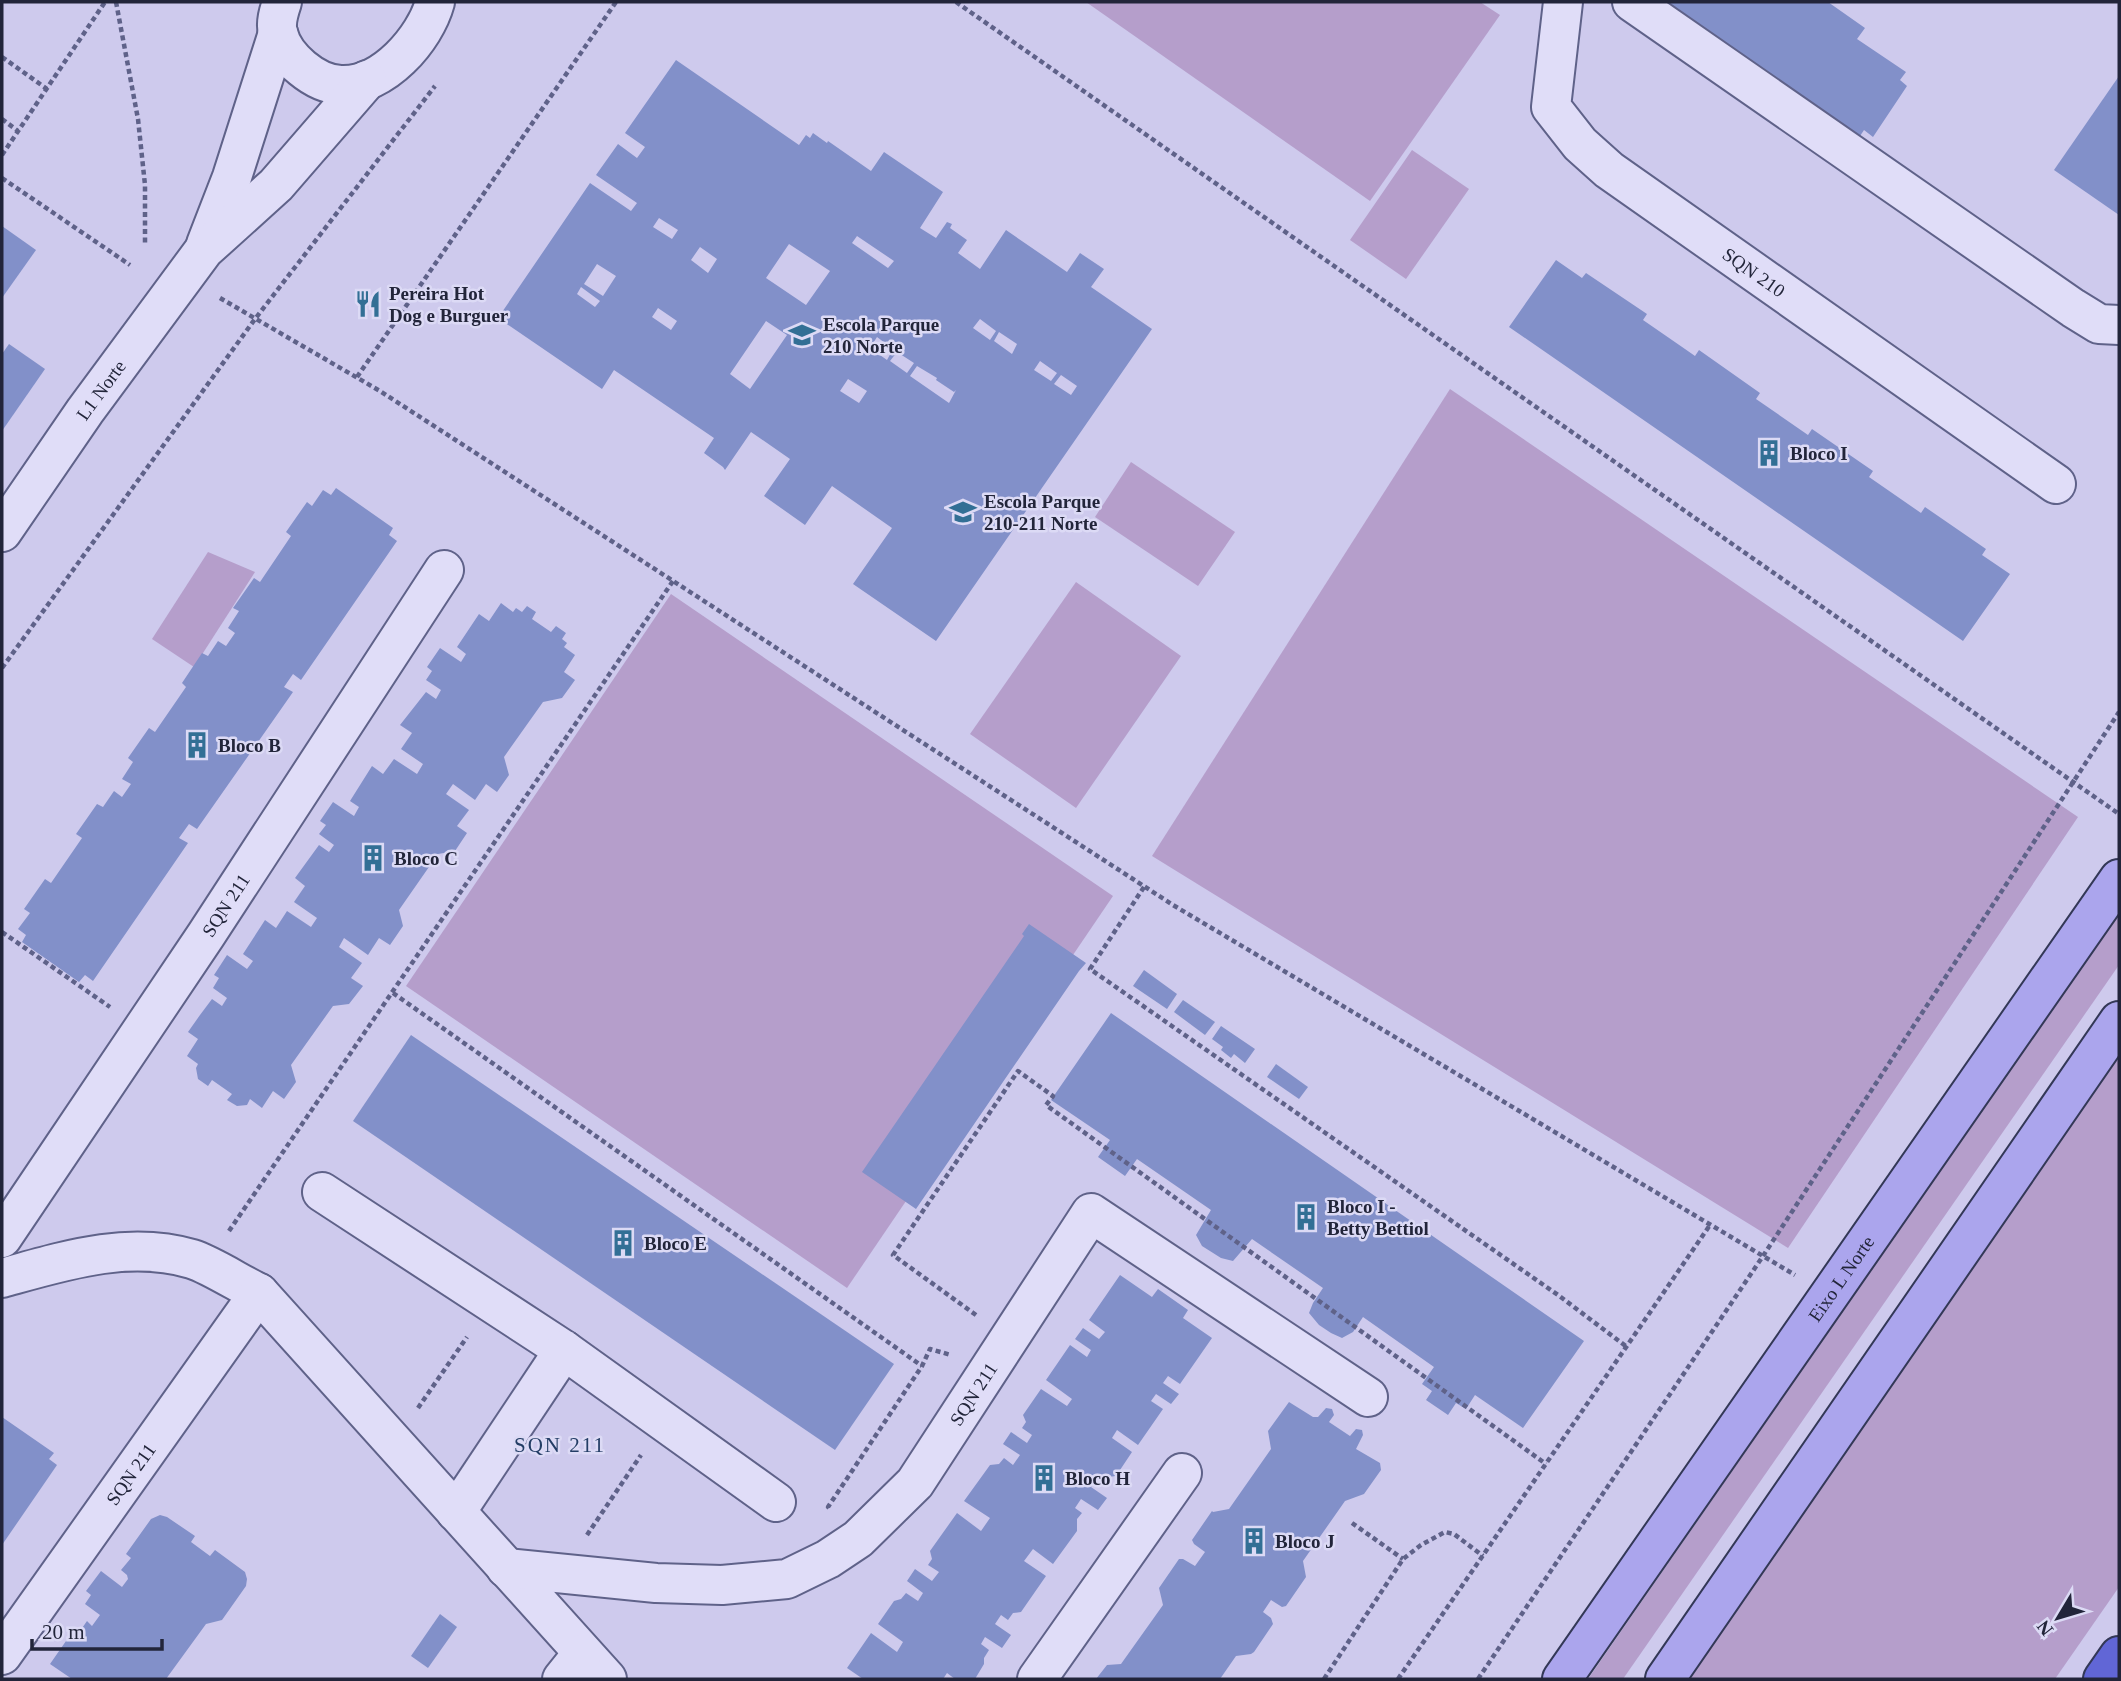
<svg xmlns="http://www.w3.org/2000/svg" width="2121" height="1681" font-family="Georgia,serif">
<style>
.green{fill:#b59ecb}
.building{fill:#8290c9;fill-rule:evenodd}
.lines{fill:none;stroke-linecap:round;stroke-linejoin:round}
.minor-casing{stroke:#5f6289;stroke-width:42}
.major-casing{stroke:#333857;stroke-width:42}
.highway-casing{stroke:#333857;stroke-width:42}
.path{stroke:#5f6289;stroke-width:4.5;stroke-dasharray:5 3.5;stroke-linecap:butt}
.minor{stroke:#e0ddf8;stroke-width:38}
.major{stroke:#aba5ed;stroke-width:38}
.highway{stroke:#6166d6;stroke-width:38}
.labels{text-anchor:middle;stroke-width:5;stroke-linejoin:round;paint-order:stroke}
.street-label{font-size:19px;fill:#22253a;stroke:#dcdaf5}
.poi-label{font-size:19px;font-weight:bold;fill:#22253a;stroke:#dcdaf5;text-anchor:start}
.neighbourhood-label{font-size:21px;letter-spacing:2px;fill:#233d65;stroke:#dcdaf5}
</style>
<rect width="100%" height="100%" fill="#cecaed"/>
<g class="green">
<path d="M 1086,2 L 1480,2 L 1500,15 L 1370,201 Z"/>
<path d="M 1412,150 L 1469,189 L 1406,279 L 1350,240 Z"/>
<path d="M 1450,389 L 2078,817 L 1788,1248 L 1152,856 Z"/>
<path d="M 1131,462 L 1235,532 L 1198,586 L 1095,517 Z"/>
<path d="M 208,552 L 255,572 L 194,667 L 152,639 Z"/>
<path d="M 1076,582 L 1181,656 L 1076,808 L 970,734 Z"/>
<path d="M 671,594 L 1113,896 L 847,1288 L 406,986 Z"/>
<path d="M 2119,912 L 2119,965 L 1623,1679 L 1588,1679 Z"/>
<path d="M 2119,1047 L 2119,1587 L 2055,1679 L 1682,1679 Z"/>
</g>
<g class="building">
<path d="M 1663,2 L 1828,2 L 1865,28 L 1857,39 L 1906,72 L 1900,80 L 1907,86 L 1873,137 L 1864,130 L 1858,139 Z"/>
<path d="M 676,60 L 799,145 L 806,135 L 810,138 L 813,133 L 827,143 L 828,141 L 871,171 L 884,152 L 943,192 L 920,228 L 936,238 L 947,222 L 952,224 L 950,228 L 967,240 L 958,253 L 980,269 L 1006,230 L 1067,272 L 1080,253 L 1104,269 L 1091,287 L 1152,329 L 936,641 L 853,584 L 892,528 L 832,486 L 805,525 L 764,496 L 790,459 L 751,432 L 725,470 L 723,467 L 704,453 L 714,438 L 614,370 L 602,389 L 498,318 L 590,183 L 631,211 L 637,203 L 596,175 L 618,144 L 637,158 L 645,147 L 625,133 ZM 659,218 L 678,230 L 672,239 L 653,227 ZM 857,236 L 894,261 L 888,268 L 852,243 ZM 789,244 L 830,271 L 806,305 L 766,278 ZM 700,247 L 717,259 L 708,273 L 691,260 ZM 597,264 L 616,276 L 603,296 L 584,284 ZM 581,287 L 600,301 L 595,307 L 577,294 ZM 658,308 L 677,321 L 671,330 L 652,317 ZM 980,319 L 996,331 L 990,340 L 973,328 ZM 766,321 L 787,335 L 750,389 L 730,374 ZM 999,332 L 1017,344 L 1012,354 L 994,341 ZM 877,337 L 893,349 L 887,360 L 870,348 ZM 897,352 L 914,363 L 907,373 L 890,361 ZM 1040,361 L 1057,373 L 1051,381 L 1034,370 ZM 917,366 L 937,378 L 936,380 L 954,392 L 956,390 L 949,403 L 910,376 ZM 1061,375 L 1077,386 L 1071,395 L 1054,384 ZM 848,379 L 867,391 L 859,403 L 840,391 Z"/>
<path d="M 2119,76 L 2119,215 L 2054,170 Z"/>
<path d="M 2,226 L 36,250 L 2,298 Z"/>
<path d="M 1556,260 L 1582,278 L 1586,273 L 1647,314 L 1643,320 L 1685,349 L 1695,356 L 1699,350 L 1760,393 L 1756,399 L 1808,435 L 1812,429 L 1873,471 L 1869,477 L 1921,513 L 1925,507 L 1986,549 L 1982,555 L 2010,574 L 1963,641 L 1509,327 Z"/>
<path d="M 9,344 L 45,369 L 2,431 L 2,354 Z"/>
<path d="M 336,488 L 393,528 L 389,535 L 397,541 L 301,680 L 293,674 L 284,687 L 293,692 L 197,829 L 189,824 L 179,838 L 188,843 L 93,981 L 85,975 L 79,982 L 22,942 L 26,935 L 18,929 L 30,913 L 24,909 L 45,879 L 51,883 L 82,838 L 76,834 L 97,804 L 103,807 L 114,791 L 122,797 L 131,784 L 122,779 L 133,762 L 128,758 L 149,728 L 155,732 L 186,687 L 182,683 L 202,653 L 208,656 L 218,641 L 226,646 L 235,633 L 228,628 L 239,611 L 233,608 L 254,578 L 260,582 L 291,536 L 286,532 L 307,502 L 312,506 L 323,490 L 331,495 Z"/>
<path d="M 501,603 L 513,612 L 516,608 L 522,612 L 527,606 L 536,612 L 532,619 L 551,632 L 556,626 L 566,633 L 562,639 L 567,643 L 564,647 L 575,655 L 564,672 L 575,680 L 562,698 L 543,702 L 504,757 L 509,775 L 497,792 L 486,784 L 475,800 L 453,784 L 446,794 L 469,810 L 457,826 L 467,833 L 455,851 L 438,854 L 399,910 L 403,926 L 390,945 L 379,938 L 368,955 L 344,938 L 339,947 L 362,963 L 351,978 L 363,986 L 349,1004 L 333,1006 L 291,1065 L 296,1082 L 284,1099 L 273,1091 L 262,1108 L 250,1099 L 247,1105 L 237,1106 L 227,1100 L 232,1094 L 212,1080 L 208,1086 L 198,1079 L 196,1068 L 198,1064 L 187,1056 L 198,1039 L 188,1032 L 200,1015 L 212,999 L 222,1006 L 227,998 L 213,988 L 219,978 L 214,975 L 227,955 L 247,969 L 253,961 L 243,954 L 265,920 L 276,928 L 287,911 L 311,927 L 317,918 L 294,902 L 305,886 L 295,878 L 319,845 L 329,852 L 334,845 L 319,834 L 326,825 L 320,821 L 333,802 L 354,816 L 359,807 L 350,801 L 372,766 L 383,774 L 394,759 L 417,774 L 423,764 L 401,749 L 412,733 L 400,725 L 426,692 L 436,699 L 441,690 L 426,680 L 432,671 L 427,667 L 440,648 L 461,662 L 466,654 L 457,647 L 479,614 L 489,621 Z"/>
<path d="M 1029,924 L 1086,963 L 1079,971 L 916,1209 L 862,1172 L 1024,936 L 1022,934 Z"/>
<path d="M 1144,970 L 1177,994 L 1167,1009 L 1133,986 Z"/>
<path d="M 1183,1000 L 1215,1022 L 1205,1035 L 1174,1012 Z"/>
<path d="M 1111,1013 L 1584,1341 L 1523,1428 L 1475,1395 L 1466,1409 L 1456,1403 L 1448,1415 L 1426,1400 L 1432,1391 L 1422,1384 L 1434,1367 L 1363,1317 L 1353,1332 L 1342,1338 L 1331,1333 L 1319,1325 L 1309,1313 L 1313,1303 L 1323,1288 L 1252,1239 L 1233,1261 L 1221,1258 L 1202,1246 L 1196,1235 L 1211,1210 L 1137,1159 L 1125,1176 L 1098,1157 L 1110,1140 L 1051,1100 Z"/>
<path d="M 1221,1026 L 1255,1049 L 1245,1063 L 1234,1054 L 1231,1058 L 1221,1050 L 1223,1047 L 1212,1039 Z"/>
<path d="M 411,1035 L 894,1364 L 835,1450 L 353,1121 Z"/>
<path d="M 1276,1064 L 1308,1087 L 1299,1099 L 1267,1077 Z"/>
<path d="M 1120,1275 L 1152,1297 L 1158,1289 L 1188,1310 L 1183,1318 L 1212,1338 L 1180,1384 L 1168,1376 L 1163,1383 L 1179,1394 L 1171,1404 L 1156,1394 L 1151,1401 L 1163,1409 L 1138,1445 L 1117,1430 L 1112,1438 L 1132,1452 L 1116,1476 L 1108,1477 L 1103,1484 L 1096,1479 L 1091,1487 L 1107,1498 L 1098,1510 L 1081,1499 L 1075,1508 L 1082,1513 L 1077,1519 L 1077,1531 L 1053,1564 L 1033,1549 L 1024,1561 L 1046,1576 L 1021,1612 L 1013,1613 L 1008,1620 L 1001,1615 L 995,1624 L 1011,1635 L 1002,1648 L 985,1637 L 981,1644 L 989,1650 L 984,1658 L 984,1664 L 975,1679 L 955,1679 L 947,1673 L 943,1679 L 863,1679 L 847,1668 L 871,1633 L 897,1652 L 903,1642 L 878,1624 L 894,1601 L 901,1599 L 906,1593 L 918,1601 L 923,1593 L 907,1581 L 915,1569 L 932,1581 L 939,1572 L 928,1565 L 932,1559 L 930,1551 L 957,1513 L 981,1531 L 990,1518 L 964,1501 L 990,1465 L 999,1464 L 1004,1458 L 1013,1465 L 1020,1455 L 1003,1444 L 1011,1432 L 1027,1443 L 1032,1435 L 1022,1428 L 1026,1422 L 1023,1415 L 1041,1389 L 1067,1406 L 1072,1399 L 1046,1380 L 1070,1345 L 1087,1357 L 1091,1350 L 1075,1339 L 1083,1328 L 1099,1339 L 1105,1332 L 1089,1320 Z"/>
<path d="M 1289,1402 L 1313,1417 L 1318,1417 L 1326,1408 L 1332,1409 L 1334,1415 L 1329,1422 L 1350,1436 L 1356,1429 L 1362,1430 L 1363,1435 L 1356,1449 L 1380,1463 L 1381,1470 L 1364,1494 L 1345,1501 L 1303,1561 L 1306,1577 L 1286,1606 L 1282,1607 L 1271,1600 L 1263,1612 L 1271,1618 L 1273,1624 L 1254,1652 L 1251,1654 L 1236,1656 L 1220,1679 L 1096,1679 L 1107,1665 L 1121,1664 L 1163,1605 L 1159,1588 L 1179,1559 L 1183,1559 L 1195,1566 L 1205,1552 L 1194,1544 L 1192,1540 L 1212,1511 L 1213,1512 L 1229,1509 L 1271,1449 L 1268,1431 Z"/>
<path d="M 2,1417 L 54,1453 L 49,1459 L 57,1465 L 2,1545 Z"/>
<path d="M 160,1515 L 167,1517 L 195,1536 L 191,1542 L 210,1556 L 215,1550 L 245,1572 L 247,1579 L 246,1586 L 222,1620 L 206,1624 L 166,1679 L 72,1679 L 50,1664 L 73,1631 L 78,1634 L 87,1621 L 92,1626 L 100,1615 L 85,1604 L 91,1595 L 86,1591 L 101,1571 L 122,1587 L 128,1579 L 127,1575 L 121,1570 L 131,1558 L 126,1554 L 151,1519 Z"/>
<path d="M 440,1614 L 457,1627 L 428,1668 L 411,1656 Z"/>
</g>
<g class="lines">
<defs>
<g id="minor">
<path d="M 282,2 C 279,11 275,23 278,33 C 284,58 315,84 341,85 C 383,87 425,39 435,2"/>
<path id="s1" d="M 1563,2 L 1551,107 L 1580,144 L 1609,170 L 2056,484"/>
<path d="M 1632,2 L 2073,308 L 2099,324 L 2119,325"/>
<path d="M 206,244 L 232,177 L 278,33"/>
<path id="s2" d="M 2,532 L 85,411 L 204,250 L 276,185 L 367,80"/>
<path d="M 322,1192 L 564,1350 L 776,1502"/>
<path id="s3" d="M 2,1238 L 206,935 L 444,570"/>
<path d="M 2,1278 C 63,1261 128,1240 192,1259 C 211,1265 240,1284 259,1293 L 607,1679"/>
<path d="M 456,1512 L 564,1350"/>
<path id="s4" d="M 506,1568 L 656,1583 L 722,1585 L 787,1579 L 828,1559 L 858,1539 L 915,1483 L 1091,1213 L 1368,1397"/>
<path id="s5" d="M 2,1655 L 259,1293"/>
<path d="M 562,1679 L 582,1654"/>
<path d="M 1037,1679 L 1182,1473"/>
</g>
<g id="major">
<path id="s6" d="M 1562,1679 L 2119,879"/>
<path d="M 1665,1679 L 2119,1021"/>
</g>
<path id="highway" d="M 2103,1679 L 2119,1656"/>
</defs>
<use href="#minor" class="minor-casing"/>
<use href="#major" class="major-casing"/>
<use href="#highway" class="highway-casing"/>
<g class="path">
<path d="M 116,2 L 138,119 L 145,185 L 145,244"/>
<path d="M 956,2 L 2119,814"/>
<path d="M 2,57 L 47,89"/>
<path d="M 2,119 L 18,131"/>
<path d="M 2,155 L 105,2"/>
<path d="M 2,178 L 130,265"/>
<path d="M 220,298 L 380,391 L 1173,905 L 1795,1275"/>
<path d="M 357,377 L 616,2"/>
<path d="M 2,668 L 255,319 L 435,86"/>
<path d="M 1144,887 L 1090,969 L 1558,1295 L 1627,1347"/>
<path d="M 2,932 L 110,1007"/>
<path d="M 393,993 L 922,1366"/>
<path d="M 229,1231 L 673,581"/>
<path d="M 976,1315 L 893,1255 L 1018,1071 L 1053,1096 L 1046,1105 L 1546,1464"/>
<path d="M 418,1408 L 467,1337"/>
<path d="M 829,1508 L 828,1507 L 922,1366 L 930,1349 L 951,1355"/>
<path d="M 1352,1523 L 1403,1559"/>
<path d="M 587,1535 L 641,1455"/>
<path d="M 1324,1679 L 1403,1559 L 1421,1545 L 1445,1532 L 1454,1534 L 1483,1556"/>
<path d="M 1398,1679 L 1710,1225"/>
<path d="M 1478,1679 L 1763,1256 L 2119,712"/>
</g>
<use href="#minor" class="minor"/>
<use href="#major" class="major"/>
<use href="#highway" class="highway"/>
</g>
<defs>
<symbol id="restaurant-bare" viewBox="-9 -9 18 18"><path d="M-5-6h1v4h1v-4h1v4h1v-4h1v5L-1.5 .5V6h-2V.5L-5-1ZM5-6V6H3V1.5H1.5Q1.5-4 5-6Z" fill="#326f95" stroke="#dcdaf5" stroke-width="2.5" paint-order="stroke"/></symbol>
<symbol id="school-bare" viewBox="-9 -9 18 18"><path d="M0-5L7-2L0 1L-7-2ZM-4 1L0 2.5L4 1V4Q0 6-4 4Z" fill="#326f95" stroke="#dcdaf5" stroke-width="2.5" paint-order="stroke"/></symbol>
<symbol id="building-bare" viewBox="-9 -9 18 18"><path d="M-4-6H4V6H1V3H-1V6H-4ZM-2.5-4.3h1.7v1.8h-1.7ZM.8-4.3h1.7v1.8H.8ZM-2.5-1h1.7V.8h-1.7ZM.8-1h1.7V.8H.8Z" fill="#326f95" stroke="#dcdaf5" stroke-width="2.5" paint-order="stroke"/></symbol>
</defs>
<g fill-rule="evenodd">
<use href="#restaurant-bare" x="349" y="285" width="38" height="38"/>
<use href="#school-bare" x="783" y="316" width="38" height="38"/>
<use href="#building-bare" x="1750" y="434" width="38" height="38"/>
<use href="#school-bare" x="944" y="493" width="38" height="38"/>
<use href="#building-bare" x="178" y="726" width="38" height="38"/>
<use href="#building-bare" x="354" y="839" width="38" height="38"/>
<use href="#building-bare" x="1287" y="1198" width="38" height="38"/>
<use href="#building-bare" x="604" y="1224" width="38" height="38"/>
<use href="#building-bare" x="1025" y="1459" width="38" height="38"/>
<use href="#building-bare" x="1235" y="1522" width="38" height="38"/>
</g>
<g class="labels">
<g class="street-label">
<text dy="7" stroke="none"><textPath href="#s1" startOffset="369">SQN 210</textPath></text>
<text dy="7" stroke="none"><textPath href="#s2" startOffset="173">L1 Norte</textPath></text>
<text dy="7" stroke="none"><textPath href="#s3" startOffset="401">SQN 211</textPath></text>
<text dy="7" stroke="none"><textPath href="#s6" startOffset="488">Eixo L Norte</textPath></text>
<text dy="7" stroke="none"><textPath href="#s4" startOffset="550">SQN 211</textPath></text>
<text dy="7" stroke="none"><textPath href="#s5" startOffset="222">SQN 211</textPath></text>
</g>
<g class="poi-label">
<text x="389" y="300">Pereira Hot<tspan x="389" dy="22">Dog e Burguer</tspan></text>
<text x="823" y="331">Escola Parque<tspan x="823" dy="22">210 Norte</tspan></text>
<text x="1790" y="460">Bloco I</text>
<text x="984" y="508">Escola Parque<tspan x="984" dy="22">210-211 Norte</tspan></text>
<text x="218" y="752">Bloco B</text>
<text x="394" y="865">Bloco C</text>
<text x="1327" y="1213">Bloco I -<tspan x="1327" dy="22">Betty Bettiol</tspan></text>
<text x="644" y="1250">Bloco E</text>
<text x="1065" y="1485">Bloco H</text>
<text x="1275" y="1548">Bloco J</text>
</g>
<g class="neighbourhood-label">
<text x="560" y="1452">SQN 211</text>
</g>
</g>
<rect width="2121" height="1681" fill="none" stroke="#22253a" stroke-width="7"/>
<g transform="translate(2058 1618) rotate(232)" stroke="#dcdaf5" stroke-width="5" paint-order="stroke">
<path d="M0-5L12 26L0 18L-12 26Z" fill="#22253a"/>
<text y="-10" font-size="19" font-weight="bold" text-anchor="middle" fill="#22253a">N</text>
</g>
<path d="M32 1639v10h130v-10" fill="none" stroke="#22253a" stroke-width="3.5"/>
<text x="42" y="1639" font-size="21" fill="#22253a" stroke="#dcdaf5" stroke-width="5" paint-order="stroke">20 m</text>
</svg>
